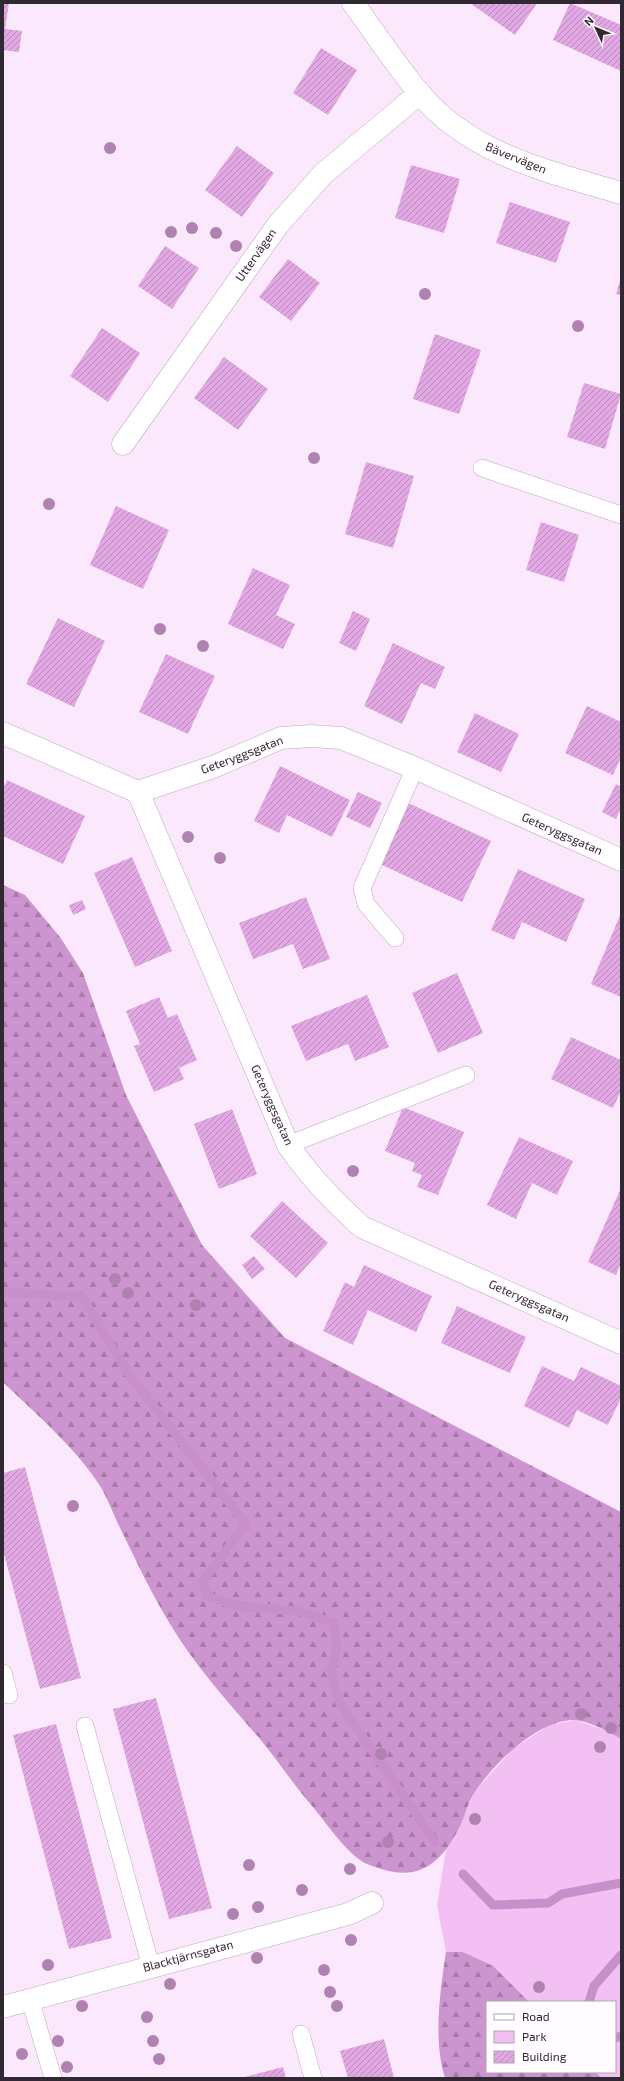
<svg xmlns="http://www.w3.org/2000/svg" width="624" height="2081" font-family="'Exo 2',sans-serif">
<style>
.green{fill:#f2c0f3}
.forest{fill:url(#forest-firs)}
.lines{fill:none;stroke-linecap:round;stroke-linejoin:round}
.stream{stroke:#c890ca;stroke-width:9}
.building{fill:url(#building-hatch)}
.service-casing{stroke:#bca9bc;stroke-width:18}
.minor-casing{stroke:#bca9bc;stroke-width:23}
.service{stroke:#fff;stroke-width:17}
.minor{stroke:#fff;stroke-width:22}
.tree{fill:#b082b1}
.labels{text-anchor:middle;stroke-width:3;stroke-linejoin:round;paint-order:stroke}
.street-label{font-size:12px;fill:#312931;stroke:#fffbff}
</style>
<defs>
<pattern id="forest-firs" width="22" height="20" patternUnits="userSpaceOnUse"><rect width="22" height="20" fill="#cd95cf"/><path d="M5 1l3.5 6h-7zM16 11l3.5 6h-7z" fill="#a77aa9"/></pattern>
<pattern id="building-hatch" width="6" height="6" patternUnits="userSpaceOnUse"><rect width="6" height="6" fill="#e2a8e3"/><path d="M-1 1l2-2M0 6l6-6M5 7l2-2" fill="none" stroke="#b889b9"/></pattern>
</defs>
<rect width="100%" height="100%" fill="#fce8fc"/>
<path class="green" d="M 575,1720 L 608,1731 L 621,1739 L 621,2078 L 601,2078 L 596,2072 L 615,2072 L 615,2002 L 529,2002 L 512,1987 L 463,1952 L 446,1952 L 437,1905 L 446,1849 L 460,1826 L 475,1791 L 514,1748 L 550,1725 Z"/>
<g class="forest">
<path d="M 3,885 L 25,895 L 60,937 L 83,973 L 126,1095 L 202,1245 L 285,1338 L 621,1512 L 621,1739 C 610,1732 587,1720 573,1720 C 537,1721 496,1762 476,1790 C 469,1800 466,1813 461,1824 C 439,1869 415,1884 367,1864 C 348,1856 326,1822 312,1806 C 294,1785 278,1761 260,1739 C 228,1702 195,1666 170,1624 C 153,1596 138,1565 124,1536 C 116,1521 110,1504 102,1489 C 79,1451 35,1413 3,1382 Z"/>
<path d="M 446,1952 L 463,1952 L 493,1966 L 529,2002 L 487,2002 L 487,2072 L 596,2072 L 601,2078 L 445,2078 C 433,2040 440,1991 446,1952 Z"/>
</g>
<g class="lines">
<g class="stream">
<path d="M 3,1292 L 82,1297 L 130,1376 L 246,1524 L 203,1581 L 207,1596 L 238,1606 L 298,1611 L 334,1623 L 337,1645 L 331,1672 L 339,1702 L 435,1842"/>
<path d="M 463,1874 L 493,1905 L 548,1903 L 562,1894 L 621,1883"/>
<path d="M 589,2002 L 594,1986 L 621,1955"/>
<path d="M 615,2038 L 621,2036"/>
</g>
</g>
<g class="building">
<path d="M 3,3 L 9,3 L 5,29 L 22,31 L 19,52 L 3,50 Z"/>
<path d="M 470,3 L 534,3 L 536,5 L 515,35 Z"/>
<path d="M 570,3 L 621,25 L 621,71 L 553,40 Z"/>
<path d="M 321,48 L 357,70 L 328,115 L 293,93 Z"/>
<path d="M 237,146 L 274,173 L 242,217 L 205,190 Z"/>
<path d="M 411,165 L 460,179 L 444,233 L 395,218 Z"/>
<path d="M 510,202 L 570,222 L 556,263 L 496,243 Z"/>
<path d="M 165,246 L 199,268 L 172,309 L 138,286 Z"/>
<path d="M 288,259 L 320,283 L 291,321 L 259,297 Z"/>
<path d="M 621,277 L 621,295 L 616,294 Z"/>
<path d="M 102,328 L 140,353 L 108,402 L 70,376 Z"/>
<path d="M 435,334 L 481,350 L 459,414 L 413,399 Z"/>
<path d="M 224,357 L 268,389 L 238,430 L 194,398 Z"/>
<path d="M 584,383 L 621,394 L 605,449 L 567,437 Z"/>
<path d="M 366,462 L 414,476 L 393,548 L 345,534 Z"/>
<path d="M 116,506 L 169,530 L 143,589 L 90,565 Z"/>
<path d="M 541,522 L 579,535 L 564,582 L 526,570 Z"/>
<path d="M 253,568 L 290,585 L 276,615 L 295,624 L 283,649 L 228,624 Z"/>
<path d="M 353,611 L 370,619 L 356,651 L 339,643 Z"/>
<path d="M 58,618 L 105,641 L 74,707 L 26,684 Z"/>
<path d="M 393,643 L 445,667 L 435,689 L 421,683 L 402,724 L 364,706 Z"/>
<path d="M 166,654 L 215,676 L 188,734 L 139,712 Z"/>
<path d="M 587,706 L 621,722 L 621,757 L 613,775 L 565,753 Z"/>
<path d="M 475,713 L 519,734 L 501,772 L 457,752 Z"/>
<path d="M 280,766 L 350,800 L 332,837 L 287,815 L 279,833 L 254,821 Z"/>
<path d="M 7,780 L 85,816 L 63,864 L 3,836 L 3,789 Z"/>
<path d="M 616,784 L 621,787 L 621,808 L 616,819 L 602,812 Z"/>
<path d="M 358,792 L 382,803 L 370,828 L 346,817 Z"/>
<path d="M 408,803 L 491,841 L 462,902 L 380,864 Z"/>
<path d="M 132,857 L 172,951 L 135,967 L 94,873 Z"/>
<path d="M 518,869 L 585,899 L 566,942 L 522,922 L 514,940 L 491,930 Z"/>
<path d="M 306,897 L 330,959 L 303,969 L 293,944 L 253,959 L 239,923 Z"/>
<path d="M 82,900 L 86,909 L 73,915 L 69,905 Z"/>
<path d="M 621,913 L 621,997 L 591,984 Z"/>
<path d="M 457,973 L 483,1033 L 438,1053 L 412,993 Z"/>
<path d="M 367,995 L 389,1047 L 355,1061 L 348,1044 L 306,1061 L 291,1026 Z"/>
<path d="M 159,997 L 168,1018 L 177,1014 L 197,1060 L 179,1068 L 184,1079 L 154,1092 L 134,1046 L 140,1044 L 126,1011 Z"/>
<path d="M 571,1037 L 621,1060 L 621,1091 L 613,1108 L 551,1079 Z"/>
<path d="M 403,1107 L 464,1132 L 438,1195 L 417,1187 L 422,1175 L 412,1171 L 415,1163 L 385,1151 Z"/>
<path d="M 232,1109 L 257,1174 L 219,1189 L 194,1124 Z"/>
<path d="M 519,1137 L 573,1161 L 557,1195 L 532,1183 L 516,1219 L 487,1205 Z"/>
<path d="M 621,1188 L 621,1263 L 616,1275 L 588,1262 Z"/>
<path d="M 282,1201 L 328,1243 L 296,1278 L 250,1236 Z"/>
<path d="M 254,1256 L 265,1269 L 252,1279 L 242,1265 Z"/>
<path d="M 364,1265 L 432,1296 L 416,1332 L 368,1310 L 353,1345 L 323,1331 L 345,1282 L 354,1287 Z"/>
<path d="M 457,1306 L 526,1337 L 510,1373 L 441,1343 Z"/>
<path d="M 542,1366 L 574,1381 L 581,1367 L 621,1386 L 621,1398 L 608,1425 L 577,1410 L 569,1428 L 524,1406 Z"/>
<path d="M 25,1467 L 81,1678 L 40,1689 L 3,1550 L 3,1473 Z"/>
<path d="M 156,1698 L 212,1908 L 169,1919 L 113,1709 Z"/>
<path d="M 56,1724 L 112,1938 L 69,1949 L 13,1735 Z"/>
<path d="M 384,2039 L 394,2078 L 348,2078 L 340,2051 Z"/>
<path d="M 283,2067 L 286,2078 L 241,2078 Z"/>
</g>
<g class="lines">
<defs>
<g id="service">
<path d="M 482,468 L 621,515"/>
<path d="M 395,938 L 366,904 L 362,888 L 415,768"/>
<path d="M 288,1145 L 466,1075"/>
<path d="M 3,1673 L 9,1695"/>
<path d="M 85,1726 L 151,1967"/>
<path d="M 30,1999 L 53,2078"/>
<path d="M 301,2034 L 313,2078"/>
</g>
<g id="minor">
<path d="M 353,3 C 375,33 396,65 420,94 C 472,155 547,171 621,193"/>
<path d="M 123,444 L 277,226 L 323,174 L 420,93"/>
<path d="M 3,733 L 138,792 L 213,767 L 281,738 L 311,736 L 341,738 L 415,768 L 621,860"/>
<path d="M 138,792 L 288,1145 C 309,1176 334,1202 362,1227 L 621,1343"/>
<path d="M 3,2007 L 348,1914 L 372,1903"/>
</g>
</defs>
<use href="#service" class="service-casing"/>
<use href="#minor" class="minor-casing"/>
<use href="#service" class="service"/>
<use href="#minor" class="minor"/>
</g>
<g class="tree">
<circle cx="110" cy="148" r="6"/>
<circle cx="192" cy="228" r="6"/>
<circle cx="171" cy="232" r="6"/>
<circle cx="216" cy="233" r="6"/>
<circle cx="236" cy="246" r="6"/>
<circle cx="425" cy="294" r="6"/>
<circle cx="578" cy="326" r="6"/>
<circle cx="314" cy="458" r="6"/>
<circle cx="49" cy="504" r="6"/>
<circle cx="160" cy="629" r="6"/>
<circle cx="203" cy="646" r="6"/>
<circle cx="188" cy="837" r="6"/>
<circle cx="220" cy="858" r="6"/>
<circle cx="353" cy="1171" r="6"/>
<circle cx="115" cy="1279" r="6"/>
<circle cx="128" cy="1293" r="6"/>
<circle cx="196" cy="1305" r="6"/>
<circle cx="73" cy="1506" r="6"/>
<circle cx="581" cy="1714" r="6"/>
<circle cx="611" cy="1728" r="6"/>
<circle cx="600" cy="1747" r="6"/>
<circle cx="381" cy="1754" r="6"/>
<circle cx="475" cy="1819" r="6"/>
<circle cx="388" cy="1842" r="6"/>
<circle cx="249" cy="1865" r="6"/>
<circle cx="350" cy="1869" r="6"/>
<circle cx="302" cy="1890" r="6"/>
<circle cx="258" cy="1907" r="6"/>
<circle cx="233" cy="1914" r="6"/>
<circle cx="351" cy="1940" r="6"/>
<circle cx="257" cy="1958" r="6"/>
<circle cx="48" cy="1965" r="6"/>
<circle cx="324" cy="1970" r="6"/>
<circle cx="170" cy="1984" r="6"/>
<circle cx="539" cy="1987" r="6"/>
<circle cx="330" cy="1992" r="6"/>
<circle cx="82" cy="2006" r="6"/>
<circle cx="337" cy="2006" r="6"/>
<circle cx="147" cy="2017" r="6"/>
<circle cx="58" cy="2041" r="6"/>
<circle cx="153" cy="2041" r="6"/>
<circle cx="22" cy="2054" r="6"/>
<circle cx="159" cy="2059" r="6"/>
<circle cx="67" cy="2067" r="6"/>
</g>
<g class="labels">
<g class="street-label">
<text transform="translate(516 158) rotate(22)" y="4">Bävervägen</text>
<text transform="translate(256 255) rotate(-55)" y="4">Uttervägen</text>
<text transform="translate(242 755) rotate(-21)" y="4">Geteryggsgatan</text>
<text transform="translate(562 834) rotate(24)" y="4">Geteryggsgatan</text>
<text transform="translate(272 1105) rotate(66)" y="4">Geteryggsgatan</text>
<text transform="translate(529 1301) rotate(24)" y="4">Geteryggsgatan</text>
<text transform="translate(188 1956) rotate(-15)" y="4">Blacktjärnsgatan</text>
</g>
</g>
<rect width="624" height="2081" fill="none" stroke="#312931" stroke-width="8"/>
<rect x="486" y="2001" width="130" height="72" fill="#fffbff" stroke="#ada7ad"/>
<rect x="494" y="2014" width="20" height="6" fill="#ffffff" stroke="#ada7ad"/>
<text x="522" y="2021" font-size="12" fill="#312931">Road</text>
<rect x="494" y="2031" width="20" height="12" fill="#f2c0f3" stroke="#ada7ad"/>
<text x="522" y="2041" font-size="12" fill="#312931">Park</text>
<rect x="494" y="2051" width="20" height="12" fill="url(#building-hatch)" stroke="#ada7ad"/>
<text x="522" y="2061" font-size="12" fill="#312931">Building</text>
<g transform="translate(596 28) rotate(314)" stroke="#fffbff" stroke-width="3" paint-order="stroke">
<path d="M0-3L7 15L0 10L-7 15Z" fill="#312931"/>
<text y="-6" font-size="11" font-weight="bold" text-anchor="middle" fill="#312931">N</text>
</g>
</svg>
